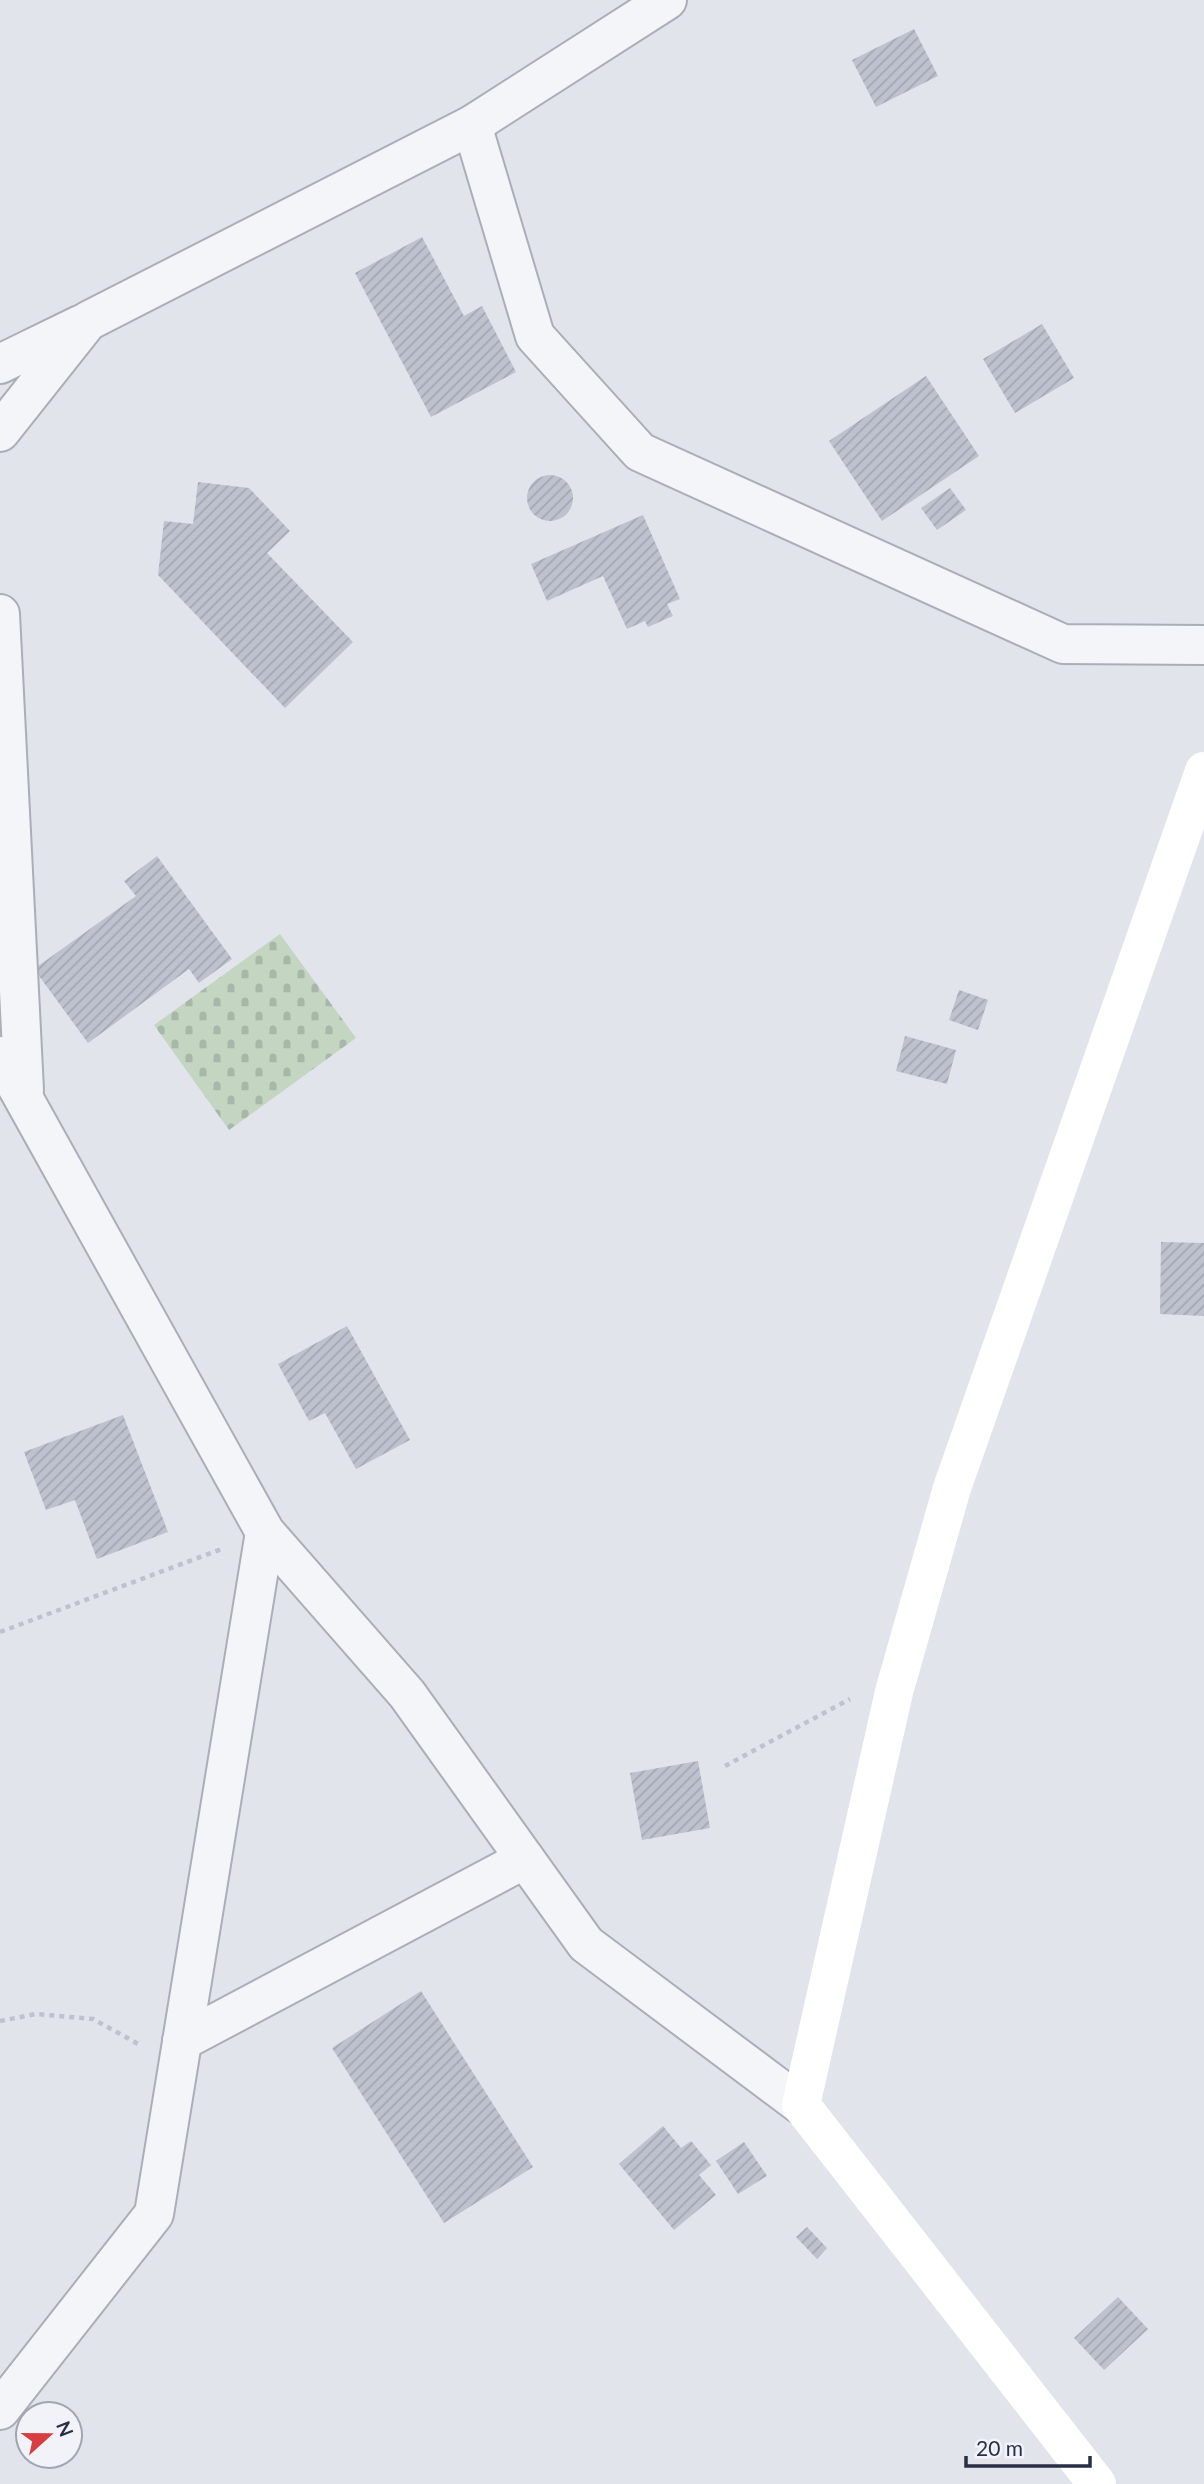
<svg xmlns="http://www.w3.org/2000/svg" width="1204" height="2484" font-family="Lato,sans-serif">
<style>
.cemetery{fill:url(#cemetery-stones)}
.building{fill:url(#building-hatch)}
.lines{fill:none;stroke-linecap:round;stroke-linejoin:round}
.street-casing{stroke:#aaaeb9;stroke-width:42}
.path{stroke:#bfc2ca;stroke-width:4.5;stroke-dasharray:5 5;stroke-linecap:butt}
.street{stroke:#f4f5f9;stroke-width:38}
.secondary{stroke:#fff;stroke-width:38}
</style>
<defs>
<pattern id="cemetery-stones" width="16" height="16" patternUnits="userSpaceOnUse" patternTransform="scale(1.75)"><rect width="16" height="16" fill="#c4d5c2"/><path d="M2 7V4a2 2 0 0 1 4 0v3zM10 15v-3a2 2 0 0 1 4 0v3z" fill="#a8b7a8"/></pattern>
<pattern id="building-hatch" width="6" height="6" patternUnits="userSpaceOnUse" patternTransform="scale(1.75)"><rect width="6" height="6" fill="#bec2ce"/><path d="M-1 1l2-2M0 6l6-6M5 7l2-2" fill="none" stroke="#a3a7b2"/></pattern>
</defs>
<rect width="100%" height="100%" fill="#e1e4eb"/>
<path class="cemetery" d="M 280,934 L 356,1038 L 229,1130 L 154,1025 Z"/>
<g class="building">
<path d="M 914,29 L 938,76 L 876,107 L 852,60 Z"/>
<path d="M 422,237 L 464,316 L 482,306 L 516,372 L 431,417 L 355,273 Z"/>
<path d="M 1042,324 L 1074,378 L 1015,413 L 983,359 Z"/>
<path d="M 926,376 L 979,456 L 882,521 L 829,441 Z"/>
<circle cx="550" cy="498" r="23"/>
<path d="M 198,482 L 249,488 L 290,531 L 267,553 L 353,642 L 285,708 L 158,575 L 164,521 L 193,524 Z"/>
<path d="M 950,488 L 966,510 L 937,530 L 921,508 Z"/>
<path d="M 643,515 L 680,599 L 667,604 L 673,616 L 648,627 L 645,621 L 627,629 L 603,576 L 547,601 L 531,564 Z"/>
<path d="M 157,856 L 232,959 L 199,983 L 189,969 L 88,1043 L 34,969 L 136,896 L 124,881 Z"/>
<path d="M 959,990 L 988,1000 L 978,1030 L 949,1020 Z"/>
<path d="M 905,1036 L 956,1050 L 947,1084 L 896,1071 Z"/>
<path d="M 1161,1242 L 1204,1243 L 1204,1316 L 1160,1314 Z"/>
<path d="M 347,1326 L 410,1440 L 356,1469 L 325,1413 L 309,1421 L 278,1364 Z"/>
<path d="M 123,1415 L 168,1532 L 97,1559 L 75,1500 L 46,1510 L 24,1452 Z"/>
<path d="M 698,1761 L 710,1828 L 642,1840 L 630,1773 Z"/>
<path d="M 421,1991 L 533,2167 L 444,2223 L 332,2048 Z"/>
<path d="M 663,2126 L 681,2148 L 691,2141 L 711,2165 L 699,2175 L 716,2195 L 674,2230 L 619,2164 Z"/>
<path d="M 744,2142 L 767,2176 L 738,2194 L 716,2161 Z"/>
<path d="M 807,2227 L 827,2248 L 817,2259 L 796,2237 Z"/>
<path d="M 1118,2297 L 1148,2329 L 1104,2370 L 1074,2338 Z"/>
</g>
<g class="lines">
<defs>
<g id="street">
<path d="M 472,125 L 535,336 L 640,452 L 1063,644 L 1204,645"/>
<path d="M 0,364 L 80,325"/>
<path d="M 0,432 L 88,321 L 472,125 L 667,0"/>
<path d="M 0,614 L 24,1090"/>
<path d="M 0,1056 L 265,1532 L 407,1694 L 586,1944 L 801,2105"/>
<path d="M 182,2041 L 525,1859"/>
<path d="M 0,2410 L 154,2214 L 265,1532"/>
</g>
</defs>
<use href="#street" class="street-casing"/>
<g class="path">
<path d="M 0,1632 L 222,1549"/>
<path d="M 725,1766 L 850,1699"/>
<path d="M 0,2021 L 36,2014 L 93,2019 L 142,2046"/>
</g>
<use href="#street" class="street"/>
<path class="secondary" d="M 1097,2484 L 801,2105 L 894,1692 L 952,1488 L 1204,771"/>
</g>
<g transform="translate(49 2435) rotate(69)"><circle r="33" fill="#f1f3f8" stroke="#a1a5b0" stroke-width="2"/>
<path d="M0-5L12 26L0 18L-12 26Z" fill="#d83e41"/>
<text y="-10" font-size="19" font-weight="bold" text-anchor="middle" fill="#282f44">N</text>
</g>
<path d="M966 2456v10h124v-10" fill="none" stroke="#282f44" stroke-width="3.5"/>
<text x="976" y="2456" font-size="21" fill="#282f44" stroke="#f1f3f8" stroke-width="5" paint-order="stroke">20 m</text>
</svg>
